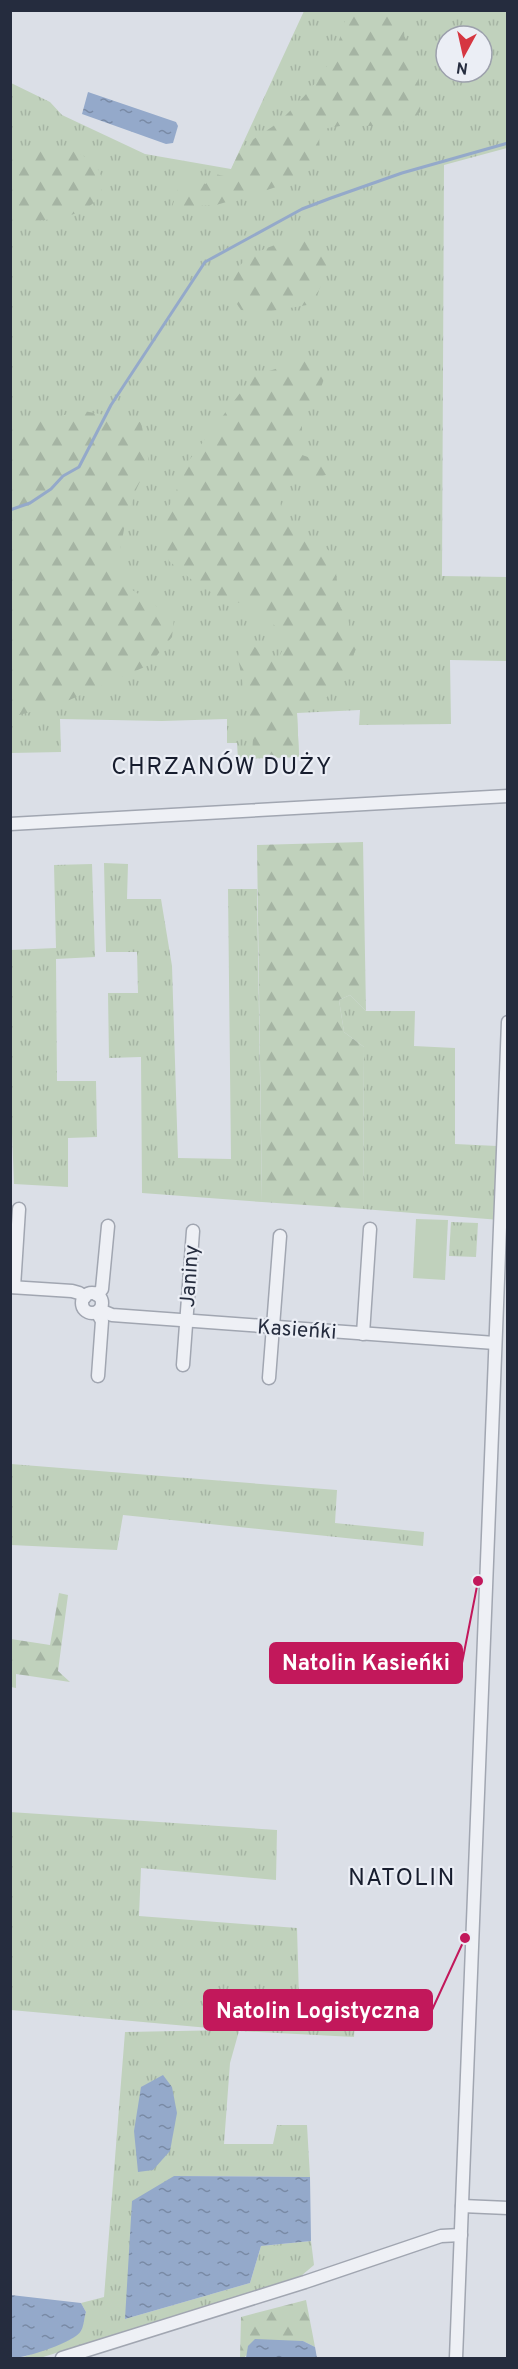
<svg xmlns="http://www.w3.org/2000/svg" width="518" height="2369" font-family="Overpass,sans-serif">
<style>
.grass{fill:url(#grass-tufts);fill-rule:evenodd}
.forest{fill:url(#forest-firs)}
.pitch{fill:#c0d1bc}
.water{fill:url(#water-ripples)}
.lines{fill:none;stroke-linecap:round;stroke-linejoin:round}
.stream{stroke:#94a9ca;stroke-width:3}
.minor-casing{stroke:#a1a6b1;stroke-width:15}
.minor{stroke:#eef0f5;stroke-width:12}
.labels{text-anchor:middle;stroke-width:4.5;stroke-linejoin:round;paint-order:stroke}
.street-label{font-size:21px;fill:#252c3e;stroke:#ebeef5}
.quarter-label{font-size:24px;letter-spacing:1.5px;fill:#171d2e;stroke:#ebeef5}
.leader{fill:none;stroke:#c2185b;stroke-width:2}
.callout-dot{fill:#c2185b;stroke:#ebeef5;stroke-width:2}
.callout{fill:#c2185b;stroke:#c2185b;stroke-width:2}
.callout-label{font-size:22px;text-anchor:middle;font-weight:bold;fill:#fff}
</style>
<defs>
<pattern id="grass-tufts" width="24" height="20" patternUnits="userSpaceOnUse" patternTransform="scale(1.5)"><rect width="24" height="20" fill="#c0d1bc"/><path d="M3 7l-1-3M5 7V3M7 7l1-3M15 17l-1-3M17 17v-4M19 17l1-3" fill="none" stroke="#a5b4a3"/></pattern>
<pattern id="forest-firs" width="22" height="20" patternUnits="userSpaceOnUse" patternTransform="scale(1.5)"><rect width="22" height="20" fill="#c0d1bc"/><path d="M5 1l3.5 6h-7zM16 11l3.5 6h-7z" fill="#a5b4a3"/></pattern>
<pattern id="water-ripples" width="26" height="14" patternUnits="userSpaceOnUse" patternTransform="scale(1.5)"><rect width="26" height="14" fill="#94a9ca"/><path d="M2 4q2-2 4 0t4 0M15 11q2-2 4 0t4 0" fill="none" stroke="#798aa5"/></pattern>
</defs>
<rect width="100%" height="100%" fill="#dbdfe7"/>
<g class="grass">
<path d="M 304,11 L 507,11 L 507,148 L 444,165 L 442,576 L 507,577 L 507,661 L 450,660 L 451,724 L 359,725 L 360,710 L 297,713 L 299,757 L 238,759 L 237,743 L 227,743 L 227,719 L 162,721 L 60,719 L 61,752 L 11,753 L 11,83 L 50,102 L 62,115 L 145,154 L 231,169 ZM 446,36 L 482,36 L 482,72 L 446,72 Z"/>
<path d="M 104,863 L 128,864 L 127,899 L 161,899 L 172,966 L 178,1158 L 231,1159 L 228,889 L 257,889 L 262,1202 L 142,1193 L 141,1057 L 109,1058 L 108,993 L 138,993 L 137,952 L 106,952 Z"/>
<path d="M 92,864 L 95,957 L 56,959 L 57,1081 L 96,1081 L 97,1137 L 68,1138 L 68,1187 L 14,1184 L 10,1083 L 10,950 L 56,948 L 54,865 Z"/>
<path d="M 350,995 L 366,1011 L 415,1011 L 414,1046 L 455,1048 L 455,1144 L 497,1146 L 503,1148 L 500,1220 L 363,1209 L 364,1047 L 344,1032 L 339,1000 Z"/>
<path d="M 451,1222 L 478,1223 L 476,1257 L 449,1256 Z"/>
<path d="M 11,1464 L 337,1490 L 335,1523 L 424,1532 L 423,1546 L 123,1515 L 117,1550 L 11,1545 Z"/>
<path d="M 10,1812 L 277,1830 L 276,1880 L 141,1868 L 139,1916 L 297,1928 L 299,1998 L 356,2005 L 354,2037 L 239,2031 L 230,2063 L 224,2144 L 273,2144 L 277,2125 L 307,2125 L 310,2177 L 174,2176 L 125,2319 L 250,2283 L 261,2246 L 311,2241 L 314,2265 L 301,2276 L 40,2358 L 21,2358 L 71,2339 L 81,2331 L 86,2312 L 81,2303 L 104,2297 L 125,2032 L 231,2030 L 11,2010 Z"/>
</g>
<g class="forest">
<path d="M 347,11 L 406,11 L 404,36 L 413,51 L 418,74 L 421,98 L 420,112 L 412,121 L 372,126 L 346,125 L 328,128 L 319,134 L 320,158 L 317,163 L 279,186 L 258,193 L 216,205 L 172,207 L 182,177 L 206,184 L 211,173 L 228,177 C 232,169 235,159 240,151 C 247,141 270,130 281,120 C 317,85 337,61 347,11 Z"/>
<path d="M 32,145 C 45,147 61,147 73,151 C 107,163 115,197 79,212 C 59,221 32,220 11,224 L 11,148 Z"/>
<path d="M 312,236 L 327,248 L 329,267 L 318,292 L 307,305 L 260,313 L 241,310 C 205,263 276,241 312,236 Z"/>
<path d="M 307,359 L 323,361 L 325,376 L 318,396 L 302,420 L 302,455 L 320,461 L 328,468 L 326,475 C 311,480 297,480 282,486 L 280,500 L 283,519 L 301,533 L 318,540 L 330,552 L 335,565 L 340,606 L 349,623 L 356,649 L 342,680 L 327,697 L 297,713 L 299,757 L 252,758 L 253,737 L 238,658 L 240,645 L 255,647 L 268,657 L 279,657 L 283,649 L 280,629 L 240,603 L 217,596 L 192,580 L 169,561 L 162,541 L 162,518 L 173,499 L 187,463 L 253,376 Z"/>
<path d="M 84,411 L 141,422 L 149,462 L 136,490 L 125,524 L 117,567 L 125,585 L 174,618 L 172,637 L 149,665 L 58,705 L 11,717 L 11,426 Z"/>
<path d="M 363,842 L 366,1011 L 350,995 L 339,1000 L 344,1032 L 364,1047 L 363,1209 L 262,1202 L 257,845 Z"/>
<path d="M 59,1593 L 68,1595 L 58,1671 L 70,1682 L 16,1674 L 16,1688 L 11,1687 L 11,1639 L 50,1645 Z"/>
<path d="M 306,2300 L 315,2347 L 303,2341 L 245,2356 L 246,2358 L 240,2358 L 241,2317 Z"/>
</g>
<path class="pitch" d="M 416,1219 L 448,1220 L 445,1280 L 413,1278 Z"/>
<g class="water">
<path d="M 88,92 L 176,122 L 178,126 L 173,143 L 166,144 L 82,114 Z"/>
<path d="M 163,2075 L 172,2087 L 177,2113 L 170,2151 L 153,2170 L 138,2172 L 134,2131 L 141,2087 Z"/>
<path d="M 174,2176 L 310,2177 L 311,2241 L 261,2246 L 250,2283 L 125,2319 L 132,2201 Z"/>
<path d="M 11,2295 L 81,2303 L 86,2312 C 84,2318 84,2326 81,2331 C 75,2342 24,2359 11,2358 Z"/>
<path d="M 255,2339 L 303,2341 L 315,2347 L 317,2358 L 246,2358 L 248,2346 Z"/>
</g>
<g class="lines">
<path class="stream" d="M 10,510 L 30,503 L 51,489 L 63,476 L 79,467 L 111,405 L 205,262 L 302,209 L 331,198 L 402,173 L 508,143"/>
<defs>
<g id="minor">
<path d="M 10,824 L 508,796"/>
<path d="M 10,1287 L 72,1291 L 79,1293 L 85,1297"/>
<path d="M 14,1287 L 19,1209"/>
<circle cx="92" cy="1303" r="10"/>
<path d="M 97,1295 L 102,1289 L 108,1226"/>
<path d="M 100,1310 L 112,1315 L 495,1343"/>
<path d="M 97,1312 L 102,1321 L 98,1376"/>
<path d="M 363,1334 L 370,1229"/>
<path d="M 183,1365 L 193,1231"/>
<path d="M 269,1378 L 280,1236"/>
<path d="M 462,2206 L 508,2208"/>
<path d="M 62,2358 L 305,2282 L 441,2236 L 461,2235"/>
<path d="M 456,2358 L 508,1022"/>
</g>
</defs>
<use href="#minor" class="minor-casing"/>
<use href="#minor" class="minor"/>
</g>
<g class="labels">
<g class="street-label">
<text transform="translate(189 1276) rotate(-86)" y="7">Janiny</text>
<text transform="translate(297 1329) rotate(4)" y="7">Kasieńki</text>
</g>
<g class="quarter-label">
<text x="222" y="774">CHRZANÓW DUŻY</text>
<text x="402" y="1885">NATOLIN</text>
</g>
</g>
<path class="leader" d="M478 1581L462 1663M465 1938L432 2010"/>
<g class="callout-dot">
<circle cx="478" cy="1581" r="6"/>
<circle cx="465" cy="1938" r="6"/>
</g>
<g class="callout">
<rect x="270" y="1643" width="192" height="40" rx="6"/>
<rect x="204" y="1990" width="228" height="40" rx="6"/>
</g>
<g class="callout-label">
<text x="366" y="1670">Natolin Kasieńki</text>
<text x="318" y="2018">Natolin Logistyczna</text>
</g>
<rect width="518" height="2369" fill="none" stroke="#252c3e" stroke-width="24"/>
<g transform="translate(464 54) rotate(188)"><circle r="28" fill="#ebeef5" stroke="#9ca0ac" stroke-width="1.5"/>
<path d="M0-4.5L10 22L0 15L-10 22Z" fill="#d63641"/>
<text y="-9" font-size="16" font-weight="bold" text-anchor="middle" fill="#252c3e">N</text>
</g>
</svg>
